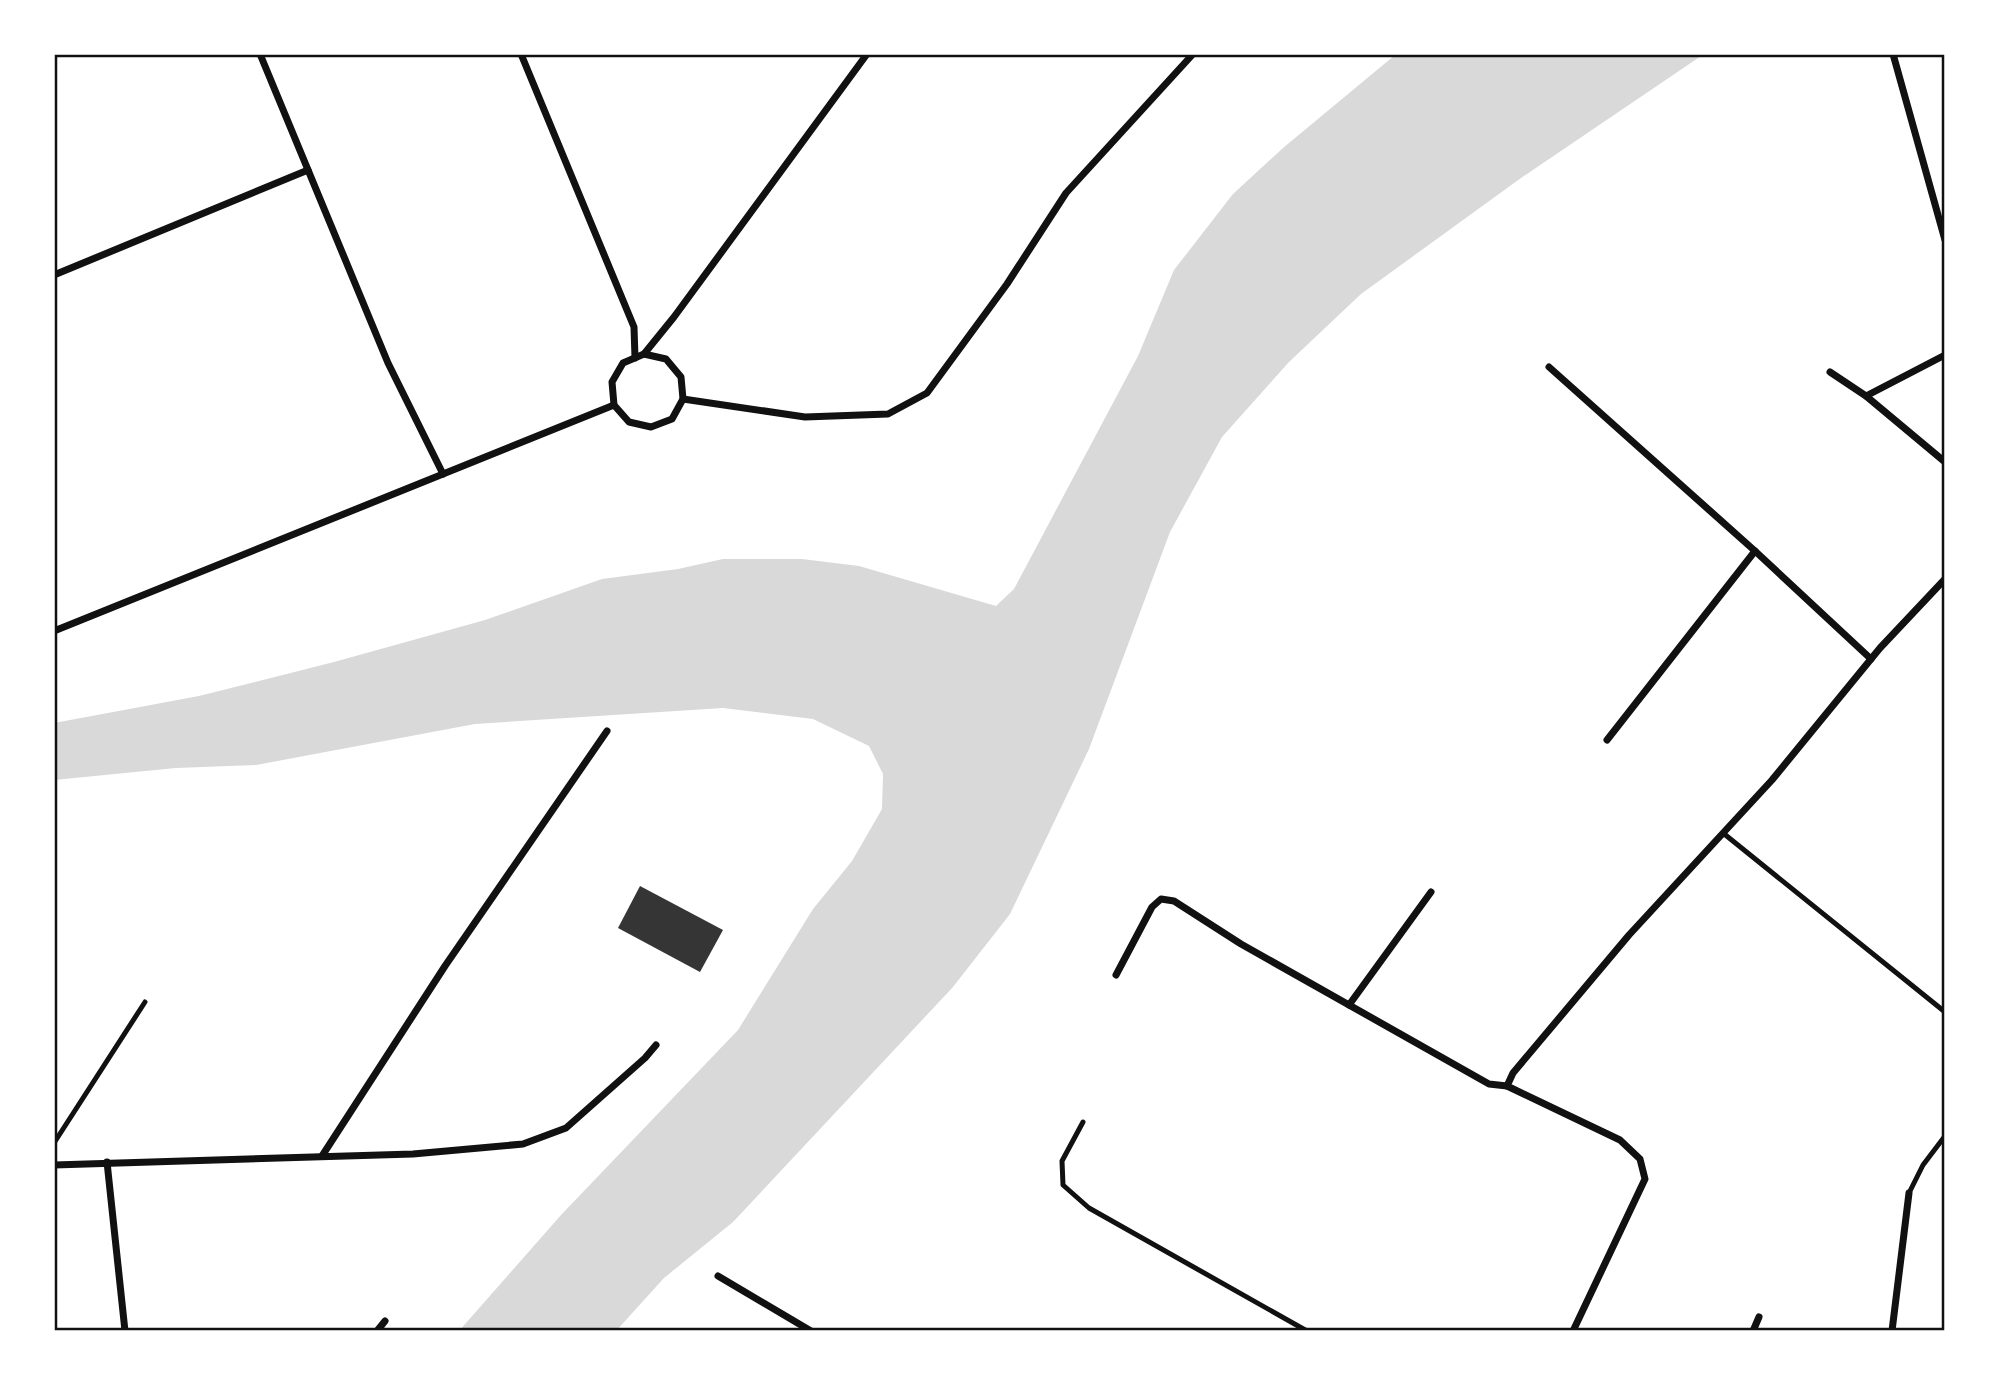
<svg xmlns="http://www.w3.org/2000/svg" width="1999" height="1385" font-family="'Noto Sans',sans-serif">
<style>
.water{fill:#d9d9d9}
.building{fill:#353535}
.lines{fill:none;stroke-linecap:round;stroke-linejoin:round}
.service{stroke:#111;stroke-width:5}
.minor{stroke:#111;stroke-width:7}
.neatline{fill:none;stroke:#111;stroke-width:2.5}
</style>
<rect width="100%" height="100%" fill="#fff"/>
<path class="water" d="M 1704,54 L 1521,178 L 1361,294 L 1289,362 L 1222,437 L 1170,532 L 1089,749 L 1010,914 L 953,987 L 733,1222 L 664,1278 L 616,1331 L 459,1331 L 561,1215 L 738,1030 L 813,909 L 852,861 L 882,809 L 883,774 L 869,746 L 813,719 L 723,708 L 475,724 L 256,765 L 176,768 L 54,780 L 54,723 L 199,696 L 334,662 L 485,620 L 602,579 L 678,569 L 723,559 L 802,559 L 859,566 L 996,606 L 1014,589 L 1138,356 L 1174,270 L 1233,194 L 1283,148 L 1395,55 Z"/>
<path class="building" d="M 640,886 L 723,930 L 700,972 L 618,928 Z"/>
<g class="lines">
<g class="service">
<path d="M 1723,833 L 1945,1012"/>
<path d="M 1083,1122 L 1062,1161 L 1063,1185 L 1089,1208 L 1307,1331"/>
<path d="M 54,1143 L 145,1002"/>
<path d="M 1909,1193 L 1923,1165 L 1945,1136"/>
</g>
<g class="minor">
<path d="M 260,54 L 388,363 L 443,474"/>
<path d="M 521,54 L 634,327 L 635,358"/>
<path d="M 1893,54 L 1945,240"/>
<path d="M 54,275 L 308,170"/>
<path d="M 644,354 L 674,317 L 867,54"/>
<path d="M 644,354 L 666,359 L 681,377 L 683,399 L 672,419 L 651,427 L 629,422 L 614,405 L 612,382 L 623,363 Z"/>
<path d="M 1549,367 L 1755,551 L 1871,659"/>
<path d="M 1830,372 L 1866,396 L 1945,462"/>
<path d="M 1866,396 L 1945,355"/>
<path d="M 683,399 L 805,417 L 888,414 L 927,393 L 1007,284 L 1066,193 L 1193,54"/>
<path d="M 54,631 L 614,405"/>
<path d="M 1607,740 L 1755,551"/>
<path d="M 1116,975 L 1152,907 L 1161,899 L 1174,901 L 1241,944 L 1489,1084 L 1507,1086"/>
<path d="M 1349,1005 L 1431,892"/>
<path d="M 322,1156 L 445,966 L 607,731"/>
<path d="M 107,1162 L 125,1331"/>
<path d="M 54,1165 L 413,1154 L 523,1144 L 566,1128 L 645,1058 L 656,1045"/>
<path d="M 718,1276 L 811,1331"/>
<path d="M 377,1331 L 385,1321"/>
<path d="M 1573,1331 L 1645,1179 L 1640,1159 L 1620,1140 L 1507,1086 L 1513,1073 L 1629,935 L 1772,780 L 1880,648 L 1945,579"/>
<path d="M 1753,1331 L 1759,1317"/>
<path d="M 1892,1331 L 1909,1193"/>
</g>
</g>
<rect width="1999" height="1385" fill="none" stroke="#ffffff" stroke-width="112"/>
<rect x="56" y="56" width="1887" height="1273" class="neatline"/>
</svg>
